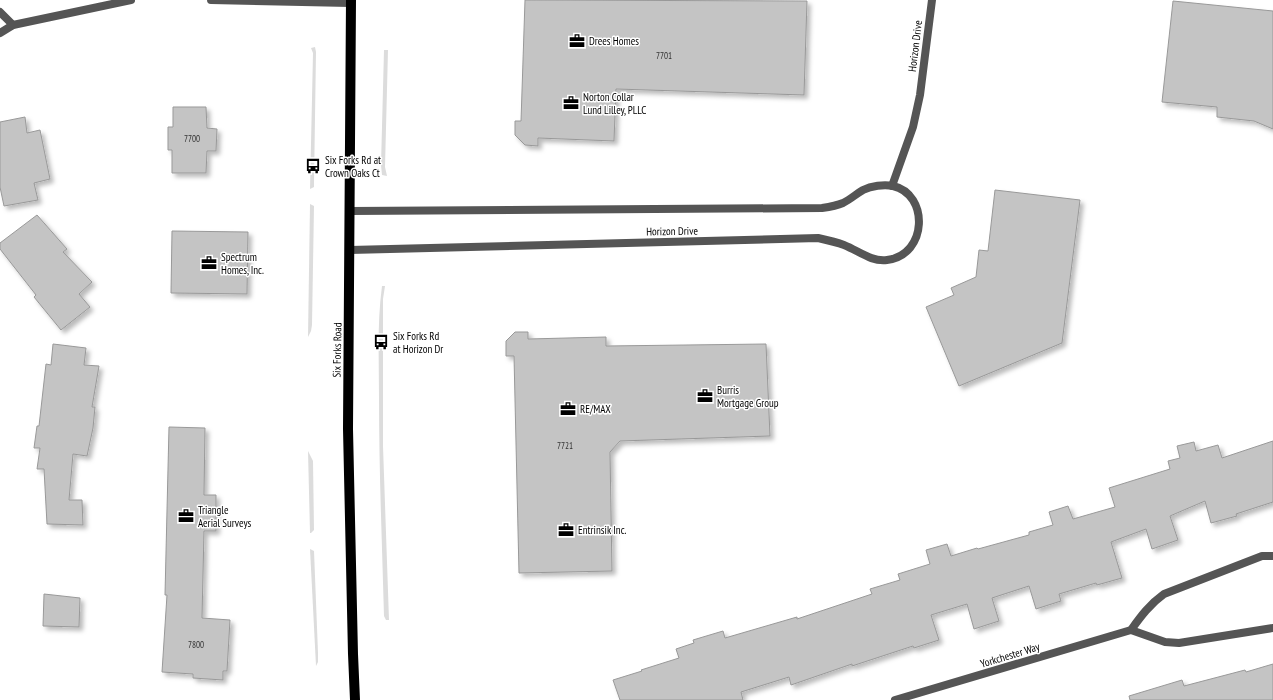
<svg xmlns="http://www.w3.org/2000/svg" width="1273" height="700" font-family="'PT Sans Narrow',sans-serif">
<style>
.green{fill:#dcdcdc}
.building{fill:#c4c4c4;stroke:#999;filter:url(#shadow)}
.lines{fill:none;stroke-linecap:round;stroke-linejoin:round}
.street{stroke:#555;stroke-width:8}
.primary{stroke:#000;stroke-width:10}
.labels{text-anchor:middle;stroke-width:3;stroke-linejoin:round;paint-order:stroke}
.number-label{font-size:9px;fill:#313131}
.poi-label{font-size:11px;fill:#000;stroke:#fff;text-anchor:start}
.street-label{font-size:11px;fill:#000;stroke:#fff}
</style>
<defs>
<filter id="shadow"><feDropShadow dx="3.5" dy="3.5" stdDeviation="2" flood-color="#0004"/></filter>
</defs>
<rect width="100%" height="100%" fill="#fff"/>
<g class="green">
<path d="M 315,47 L 316,52 L 314,183 L 314,187 L 310,189 L 313,53 L 311,48 Z"/>
<path d="M 384,50 L 388,50 L 385,167 L 387,176 L 382,175 L 381,165 Z"/>
<path d="M 310,204 L 314,206 L 312,325 L 311,331 L 308,337 Z"/>
<path d="M 382,286 L 385,286 L 383,299 L 383,446 L 389,620 L 386,620 L 384,616 C 382,543 379,470 379,398 C 379,360 377,323 382,286 Z"/>
<path d="M 308,451 L 313,461 L 314,530 L 311,533 L 310,533 Z"/>
<path d="M 310,549 L 314,551 L 318,653 L 318,662 L 316,666 Z"/>
</g>
<g class="building">
<path d="M 525,0 L 807,1 L 804,95 L 616,89 L 614,141 L 538,138 L 538,146 L 525,145 L 515,135 L 515,121 L 521,121 Z"/>
<path d="M 1173,1 L 1273,11 L 1273,129 L 1254,121 L 1217,117 L 1217,107 L 1162,102 Z"/>
<path d="M 173,107 L 206,107 L 207,128 L 217,129 L 216,151 L 207,151 L 206,173 L 172,173 L 172,150 L 168,150 L 168,127 L 173,127 Z"/>
<path d="M 25,117 L 27,133 L 40,130 L 50,179 L 34,183 L 38,200 L 4,206 L 0,187 L 0,122 Z"/>
<path d="M 995,190 L 1080,200 L 1062,343 L 959,386 L 926,307 L 954,295 L 951,288 L 976,277 L 979,250 L 988,251 Z"/>
<path d="M 37,215 L 67,249 L 63,252 L 92,282 L 79,294 L 90,307 L 61,330 L 34,297 L 36,295 L 0,249 L 0,243 Z"/>
<path d="M 172,231 L 248,232 L 247,294 L 171,293 Z"/>
<path d="M 515,332 L 528,332 L 528,339 L 606,337 L 606,346 L 766,344 L 770,436 L 620,441 L 610,452 L 612,571 L 519,573 L 514,356 L 506,356 L 506,341 Z"/>
<path d="M 53,344 L 86,348 L 84,365 L 99,366 L 92,407 L 95,407 L 93,428 L 87,456 L 73,454 L 69,500 L 82,500 L 83,525 L 47,524 L 44,469 L 37,469 L 40,448 L 34,448 L 37,426 L 39,426 L 46,364 L 51,365 Z"/>
<path d="M 169,427 L 205,428 L 204,495 L 216,495 L 216,531 L 204,531 L 202,618 L 230,620 L 227,671 L 223,671 L 223,680 L 193,678 L 193,674 L 162,672 L 167,595 L 165,595 Z"/>
<path d="M 1273,441 L 1273,502 L 1236,514 L 1237,516 L 1211,523 L 1205,501 L 1170,516 L 1178,540 L 1152,549 L 1146,529 L 1111,542 L 1122,578 L 1097,585 L 1096,583 L 1059,594 L 1061,601 L 1036,609 L 1029,586 L 992,598 L 999,621 L 974,629 L 967,604 L 931,615 L 939,640 L 914,648 L 913,646 L 852,666 L 852,664 L 791,685 L 789,677 L 741,692 L 743,700 L 620,700 L 613,680 L 642,671 L 641,670 L 679,658 L 676,649 L 694,643 L 693,640 L 723,631 L 725,638 L 797,617 L 797,619 L 872,594 L 870,589 L 900,580 L 898,574 L 930,564 L 926,550 L 947,544 L 951,556 L 977,548 L 978,549 L 1029,535 L 1029,532 L 1053,525 L 1049,512 L 1068,506 L 1073,519 L 1115,507 L 1109,488 L 1170,469 L 1168,461 L 1180,458 L 1177,446 L 1194,442 L 1196,451 L 1218,445 L 1222,458 Z"/>
<path d="M 44,594 L 80,598 L 79,627 L 43,626 Z"/>
<path d="M 1273,664 L 1273,700 L 1130,700 L 1129,696 L 1182,680 L 1184,686 L 1245,670 L 1246,672 Z"/>
</g>
<g class="lines">
<g class="street">
<path d="M 211,0 L 350,3"/>
<path d="M 0,12 L 13,25"/>
<path d="M 0,33 L 13,25 L 131,0"/>
<path d="M 892,186 L 913,127 L 920,95 L 932,0"/>
<path d="M 350,250 L 818,238 C 827,240 836,242 844,245 C 859,251 871,262 887,260 C 928,255 929,194 893,186 C 884,184 871,186 863,190 C 856,194 851,199 843,203 C 836,206 829,207 822,208 L 350,211"/>
<path d="M 1131,630 L 1165,642 L 1179,643 L 1273,628"/>
<path d="M 895,700 L 1131,630 C 1141,616 1150,604 1164,594 L 1262,556 L 1273,556"/>
</g>
<path class="primary" d="M 351,0 L 348,429 L 353,654 L 355,700"/>
</g>
<defs>
<symbol id="office-bare" viewBox="-9 -9 18 18"><path d="M-6-3h4V-5.5h4V-3h4V5H-6ZM-1-4.5V-3h2v-1.5ZM-6 0V1H6V0Z" fill="#000" stroke="#fff" stroke-width="2.5" paint-order="stroke"/></symbol>
<symbol id="bus-bare" viewBox="-9 -9 18 18"><path d="M-5-6H5V4H4V6H2V4H-2V6H-4V4H-5ZM-3.5-4V0h7V-4ZM-3.5 1.2v1.5H-2V1.2ZM2 1.2v1.5H3.5V1.2Z" fill="#000" stroke="#fff" stroke-width="2.5" paint-order="stroke"/></symbol>
</defs>
<g fill-rule="evenodd">
<use href="#office-bare" x="566" y="30" width="22" height="22"/>
<use href="#office-bare" x="560" y="92" width="22" height="22"/>
<use href="#bus-bare" x="302" y="155" width="22" height="22"/>
<use href="#office-bare" x="198" y="252" width="22" height="22"/>
<use href="#bus-bare" x="370" y="331" width="22" height="22"/>
<use href="#office-bare" x="694" y="385" width="22" height="22"/>
<use href="#office-bare" x="557" y="398" width="22" height="22"/>
<use href="#office-bare" x="175" y="505" width="22" height="22"/>
<use href="#office-bare" x="555" y="519" width="22" height="22"/>
</g>
<g class="labels">
<g class="number-label">
<text x="664" y="59">7701</text>
<text x="192" y="142">7700</text>
<text x="565" y="449">7721</text>
<text x="196" y="648">7800</text>
</g>
<g class="poi-label">
<text x="589" y="45">Drees Homes</text>
<text x="583" y="101">Norton Collar<tspan x="583" dy="13">Lund Lilley, PLLC</tspan></text>
<text x="325" y="164">Six Forks Rd at<tspan x="325" dy="13">Crown Oaks Ct</tspan></text>
<text x="221" y="261">Spectrum<tspan x="221" dy="13">Homes, Inc.</tspan></text>
<text x="393" y="340">Six Forks Rd<tspan x="393" dy="13">at Horizon Dr</tspan></text>
<text x="717" y="394">Burris<tspan x="717" dy="13">Mortgage Group</tspan></text>
<text x="580" y="413">RE/MAX</text>
<text x="198" y="514">Triangle<tspan x="198" dy="13">Aerial Surveys</tspan></text>
<text x="578" y="534">Entrinsik Inc.</text>
</g>
<g class="street-label">
<text transform="translate(915 46) rotate(-83)" y="4">Horizon Drive</text>
<text transform="translate(672 231) rotate(-1)" y="4">Horizon Drive</text>
<text transform="translate(337 350) rotate(-89)" y="4">Six Forks Road</text>
<text transform="translate(1010 655) rotate(-17)" y="4">Yorkchester Way</text>
</g>
</g>
</svg>
